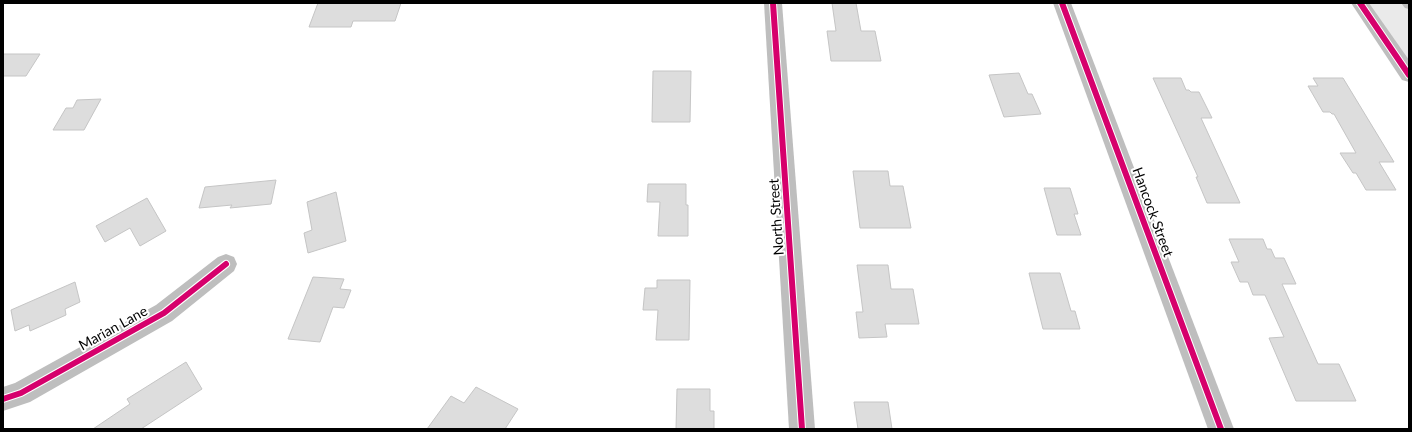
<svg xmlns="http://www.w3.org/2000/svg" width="1412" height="432" font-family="Lato,sans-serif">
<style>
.green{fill:#eaeaea}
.building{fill:#ddd;stroke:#c5c5c5}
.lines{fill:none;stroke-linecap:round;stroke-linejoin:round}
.lane{fill:#bebebe;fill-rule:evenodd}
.street{fill:#bebebe;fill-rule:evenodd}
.cycleway-casing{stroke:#fff;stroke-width:8}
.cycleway{stroke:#d6006c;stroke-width:6}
.labels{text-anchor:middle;stroke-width:4;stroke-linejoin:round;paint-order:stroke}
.street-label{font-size:14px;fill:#000;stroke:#fff}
</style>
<rect width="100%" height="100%" fill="#fff"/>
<path class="green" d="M 1367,3 L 1409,3 L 1409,66 Z"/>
<g class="building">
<path d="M 318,3 L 401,3 L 395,21 L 353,21 L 351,27 L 309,27 Z"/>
<path d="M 832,3 L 856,3 L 861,31 L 875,31 L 881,61 L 831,61 L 827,31 L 836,31 Z"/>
<path d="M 3,54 L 40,54 L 26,76 L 3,76 Z"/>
<path d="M 653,71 L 691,71 L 690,122 L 652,122 Z"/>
<path d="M 1019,73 L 1028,94 L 1032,94 L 1041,114 L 1004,117 L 989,75 Z"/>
<path d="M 1153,78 L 1181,78 L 1186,90 L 1189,90 L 1191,92 L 1199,92 L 1212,118 L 1201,118 L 1240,203 L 1207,203 L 1196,177 L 1198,177 Z"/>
<path d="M 1313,78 L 1343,78 L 1394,162 L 1379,162 L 1396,190 L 1366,190 L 1356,173 L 1353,173 L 1340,153 L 1356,153 L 1334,114 L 1332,114 L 1330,112 L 1323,112 L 1308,86 L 1318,86 Z"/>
<path d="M 101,99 L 84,130 L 53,130 L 66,108 L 73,108 L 77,100 Z"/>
<path d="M 853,171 L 888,171 L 890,186 L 903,186 L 911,228 L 860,228 Z"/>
<path d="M 276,180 L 271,204 L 230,208 L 232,205 L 199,208 L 205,187 Z"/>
<path d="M 648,184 L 686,184 L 686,205 L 688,205 L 688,236 L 658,236 L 660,202 L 647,202 Z"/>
<path d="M 1044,188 L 1070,188 L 1078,214 L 1074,214 L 1081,235 L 1057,235 Z"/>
<path d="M 336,192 L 346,241 L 308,253 L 304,233 L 312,230 L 307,202 Z"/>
<path d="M 147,198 L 166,231 L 140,246 L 130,228 L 105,242 L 96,226 Z"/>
<path d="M 1229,239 L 1263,239 L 1267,249 L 1271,249 L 1275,258 L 1284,258 L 1296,284 L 1282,284 L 1318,364 L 1339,364 L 1356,401 L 1296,401 L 1269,338 L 1284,337 L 1265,295 L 1253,295 L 1248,282 L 1240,282 L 1231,262 L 1239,262 Z"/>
<path d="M 857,265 L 888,265 L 891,289 L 913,289 L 919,324 L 885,324 L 887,337 L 859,338 L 856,312 L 863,312 Z"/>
<path d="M 1029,273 L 1060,273 L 1071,311 L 1075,311 L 1080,329 L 1043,329 Z"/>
<path d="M 313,277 L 344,279 L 340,289 L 351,290 L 344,308 L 333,307 L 320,342 L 288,339 Z"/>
<path d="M 657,280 L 690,280 L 689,340 L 656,340 L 658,310 L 643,310 L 645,288 L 657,288 Z"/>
<path d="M 75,282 L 80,302 L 65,309 L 66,315 L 30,331 L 29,325 L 15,331 L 11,310 Z"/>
<path d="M 186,362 L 202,389 L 141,429 L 93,429 L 130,404 L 127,399 Z"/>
<path d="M 476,387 L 518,409 L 505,429 L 427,429 L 451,396 L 464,403 Z"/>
<path d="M 677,389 L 710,389 L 710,411 L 714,411 L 714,429 L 676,429 Z"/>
<path d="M 854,402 L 888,402 L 892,429 L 858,429 Z"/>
</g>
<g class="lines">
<path class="lane" d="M 1401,3 L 1409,3 L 1409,9 L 1405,8 Z"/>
<g class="street">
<path d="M 764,3 L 782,3 L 815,429 L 789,429 Z"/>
<path d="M 1053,3 L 1071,3 L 1234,429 L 1208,429 Z"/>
<path d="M 1351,3 L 1369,3 L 1409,60 L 1409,82 L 1402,80 Z"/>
<path d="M 226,254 L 234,257 L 237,264 L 234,271 L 172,321 L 30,402 L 3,411 L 3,387 L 15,383 L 156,305 L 218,257 Z"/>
</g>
<defs>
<g id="cycleway">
<path d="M 773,3 L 802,429"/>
<path d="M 1062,3 L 1221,429"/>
<path d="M 1360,3 L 1409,75"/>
<path d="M 3,399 L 21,393 L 164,313 L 226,264"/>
</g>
</defs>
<use href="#cycleway" class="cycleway-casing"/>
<use href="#cycleway" class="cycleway"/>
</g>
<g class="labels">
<g class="street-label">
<text transform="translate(1153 212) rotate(70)" y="5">Hancock Street</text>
<text transform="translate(776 217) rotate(-94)" y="5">North Street</text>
<text transform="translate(113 328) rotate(-29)" y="5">Marian Lane</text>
</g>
</g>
<rect width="1412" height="432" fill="none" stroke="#000000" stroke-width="8"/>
</svg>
